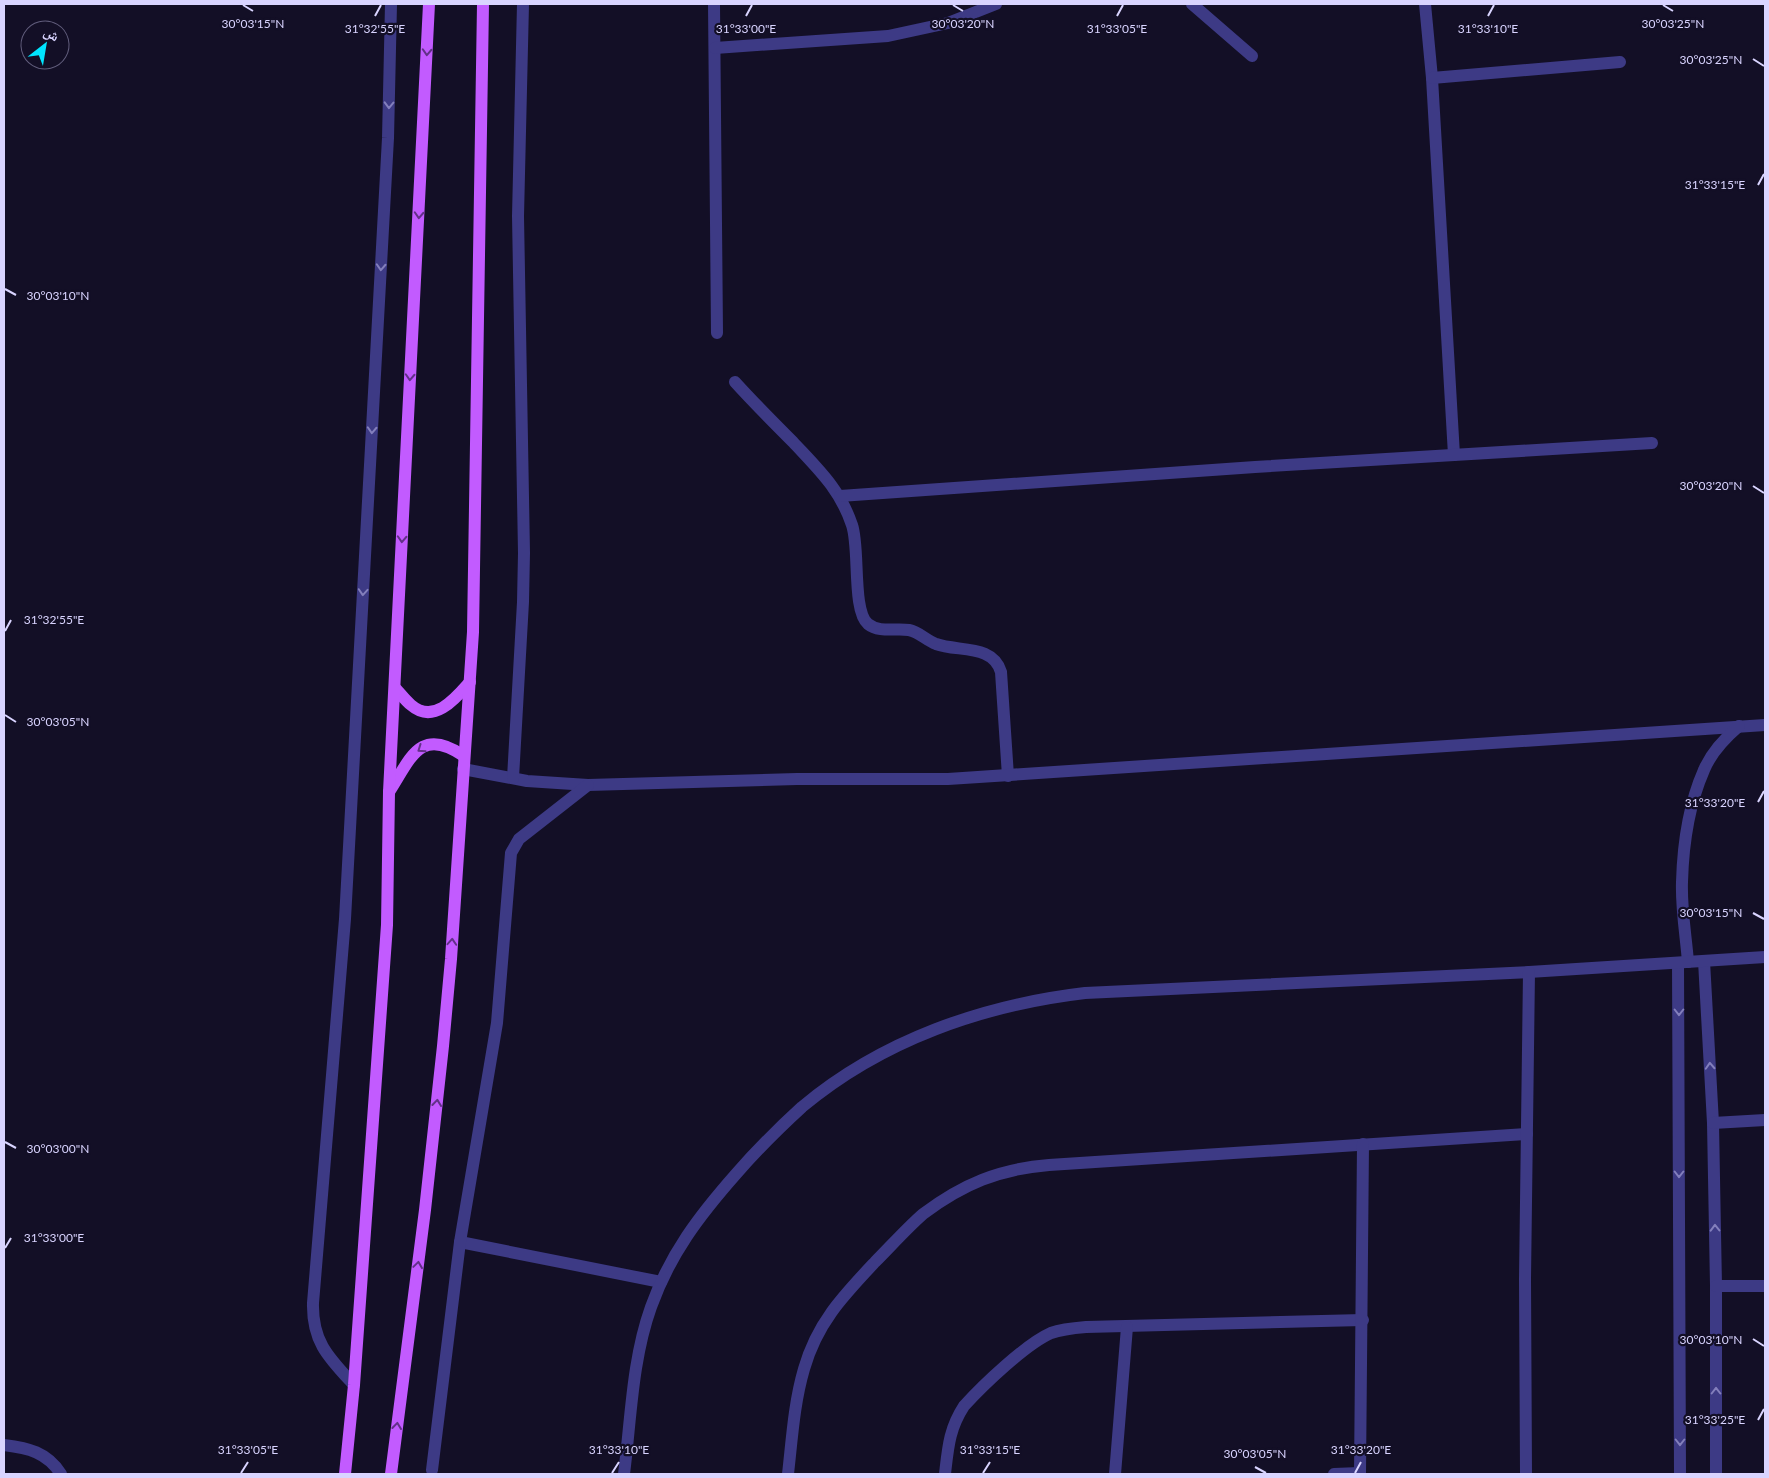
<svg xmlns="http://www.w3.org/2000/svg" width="1769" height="1478" font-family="Lato,'Noto Naskh Arabic',sans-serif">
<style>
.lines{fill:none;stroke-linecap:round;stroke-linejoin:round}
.minor{stroke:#3d3a85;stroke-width:12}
.major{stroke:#c25bff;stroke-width:12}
.oneway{stroke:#623188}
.oneway2{stroke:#837fbc}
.ticks{fill:none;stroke:#d9d4ff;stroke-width:2}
.ticks-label{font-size:12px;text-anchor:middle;fill:#d9d4ff;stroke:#130f26;stroke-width:4.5;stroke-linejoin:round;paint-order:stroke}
</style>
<rect width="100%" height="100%" fill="#130f26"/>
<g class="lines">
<g class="minor">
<path d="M 714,4 L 717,333"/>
<path d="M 1192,4 L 1252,56"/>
<path d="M 1425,4 L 1432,78 L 1454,455"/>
<path d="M 715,48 L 888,36 L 948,23 L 996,4"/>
<path d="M 1432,78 L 1620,62"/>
<path d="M 735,382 C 753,402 773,422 793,442 C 818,469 840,489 852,525 C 860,548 852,611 868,624 C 879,633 896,628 909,630 C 919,632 926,640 936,644 C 958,652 993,644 1001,672 L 1008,776"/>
<path d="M 840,496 L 1255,467 L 1652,443"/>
<path d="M 463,769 L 527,781 L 588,785 L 797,779 L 948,779 L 1765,725"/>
<path d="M 513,778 L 523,602 L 524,553 L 518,216 L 523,4"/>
<path d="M 1704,961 L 1713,1123 L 1716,1286 L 1716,1474"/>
<path d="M 1688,962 C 1686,936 1681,909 1682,882 C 1683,845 1689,804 1704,770 C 1711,753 1725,738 1739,726"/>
<path d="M 1678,963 L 1680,1474"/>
<path d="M 1713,1123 L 1765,1120"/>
<path d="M 460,1242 L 661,1282"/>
<path d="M 1716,1286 L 1765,1286"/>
<path d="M 354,1385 C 329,1358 312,1342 313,1303 L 345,919 L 388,138 L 391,4"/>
<path d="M 4,1445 C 28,1448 47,1452 61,1474"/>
<path d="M 432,1470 L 460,1242 L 497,1023 L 511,853 L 519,839 L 588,785"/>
<path d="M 624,1474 C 631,1419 632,1360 651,1307 C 670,1254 699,1216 736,1174 C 756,1151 779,1128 802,1107 C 882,1040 983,1005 1085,993 L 1529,972 L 1765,957"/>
<path d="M 788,1474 C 792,1439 794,1403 804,1369 C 817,1323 843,1296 875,1262 C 891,1246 906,1229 923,1214 C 963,1184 999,1169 1049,1165 L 1527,1134"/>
<path d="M 945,1474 C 948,1448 949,1429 964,1406 C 983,1385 1026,1344 1051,1333 C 1062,1329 1074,1328 1086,1327 L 1363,1320"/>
<path d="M 1115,1474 L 1127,1327"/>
<path d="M 1334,1474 L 1360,1473"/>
<path d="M 1360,1474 L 1363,1144"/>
<path d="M 1526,1474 L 1525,1279 L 1529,972"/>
</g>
<g class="major">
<path d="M 395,688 C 400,693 405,700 411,705 C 434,725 456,698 470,682"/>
<path d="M 389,792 C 411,758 420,726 464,756"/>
<path d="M 345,1474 L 354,1385 L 387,925 L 389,792 L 429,4"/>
<path d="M 391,1474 L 425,1210 L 443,1046 L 451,959 L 473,632 L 483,4"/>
</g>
</g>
<defs><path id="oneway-chevron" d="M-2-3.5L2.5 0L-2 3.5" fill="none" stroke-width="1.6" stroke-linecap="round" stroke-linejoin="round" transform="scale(1.25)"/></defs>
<g class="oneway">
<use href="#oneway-chevron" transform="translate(427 52) rotate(93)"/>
<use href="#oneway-chevron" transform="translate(419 215) rotate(93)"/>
<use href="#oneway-chevron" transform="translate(410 377) rotate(93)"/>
<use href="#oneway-chevron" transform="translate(402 539) rotate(93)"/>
<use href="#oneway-chevron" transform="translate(421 749) rotate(145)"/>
<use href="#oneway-chevron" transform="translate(452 942) rotate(-86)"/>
<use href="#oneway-chevron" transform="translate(437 1103) rotate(-84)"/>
<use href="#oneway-chevron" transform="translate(418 1265) rotate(-82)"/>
<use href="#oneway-chevron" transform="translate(397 1426) rotate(-83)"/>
</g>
<g class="oneway2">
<use href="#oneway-chevron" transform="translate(389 105) rotate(91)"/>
<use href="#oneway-chevron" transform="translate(381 267) rotate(93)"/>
<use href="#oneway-chevron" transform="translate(372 430) rotate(93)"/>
<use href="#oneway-chevron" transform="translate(363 592) rotate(94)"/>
<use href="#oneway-chevron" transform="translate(1679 1012) rotate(90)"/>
<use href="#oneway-chevron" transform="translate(1710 1066) rotate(-93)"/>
<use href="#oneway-chevron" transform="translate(1679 1174) rotate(90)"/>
<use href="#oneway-chevron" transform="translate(1715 1228) rotate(-91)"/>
<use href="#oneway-chevron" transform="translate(1716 1391) rotate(-90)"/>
<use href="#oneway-chevron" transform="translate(1680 1442) rotate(90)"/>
</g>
<path class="ticks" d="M 243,5 L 253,11M 953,5 L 963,11M 1663,5 L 1673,11M 375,16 L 381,5M 746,16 L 752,5M 1117,16 L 1123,5M 1488,16 L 1494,5M 1753,59 L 1764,66M 1758,185 L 1764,174M 5,289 L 16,295M 1753,486 L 1764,493M 5,631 L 11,620M 5,715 L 16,722M 1758,802 L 1764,791M 1753,913 L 1764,919M 5,1142 L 16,1148M 5,1248 L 11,1238M 1753,1339 L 1764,1346M 1758,1420 L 1764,1409M 1255,1467 L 1266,1473M 241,1473 L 248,1462M 612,1473 L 619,1462M 983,1473 L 990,1462M 1355,1473 L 1361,1462"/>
<g class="ticks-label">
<text x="253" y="28">30°03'15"N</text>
<text x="963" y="28">30°03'20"N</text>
<text x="1673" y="28">30°03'25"N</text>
<text x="375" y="33">31°32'55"E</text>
<text x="746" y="33">31°33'00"E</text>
<text x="1117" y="33">31°33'05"E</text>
<text x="1488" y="33">31°33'10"E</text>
<text x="1711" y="64">30°03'25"N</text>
<text x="1715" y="189">31°33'15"E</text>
<text x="58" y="300">30°03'10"N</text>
<text x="1711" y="490">30°03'20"N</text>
<text x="54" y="624">31°32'55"E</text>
<text x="58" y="726">30°03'05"N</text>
<text x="1715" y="807">31°33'20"E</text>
<text x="1711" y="917">30°03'15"N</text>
<text x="58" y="1153">30°03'00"N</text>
<text x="54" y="1242">31°33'00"E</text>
<text x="1711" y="1344">30°03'10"N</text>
<text x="1715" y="1424">31°33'25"E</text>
<text x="248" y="1454">31°33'05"E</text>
<text x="619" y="1454">31°33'10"E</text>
<text x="990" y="1454">31°33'15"E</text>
<text x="1361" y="1454">31°33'20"E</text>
<text x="1255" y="1458">30°03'05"N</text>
</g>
<rect width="1769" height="1478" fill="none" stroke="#d9d4ff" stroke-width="10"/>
<g transform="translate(45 45) rotate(31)"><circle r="24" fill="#130f26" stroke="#625e7d"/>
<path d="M0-4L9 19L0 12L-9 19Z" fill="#00e5ff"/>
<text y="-8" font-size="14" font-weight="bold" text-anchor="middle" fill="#d9d4ff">ش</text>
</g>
</svg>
